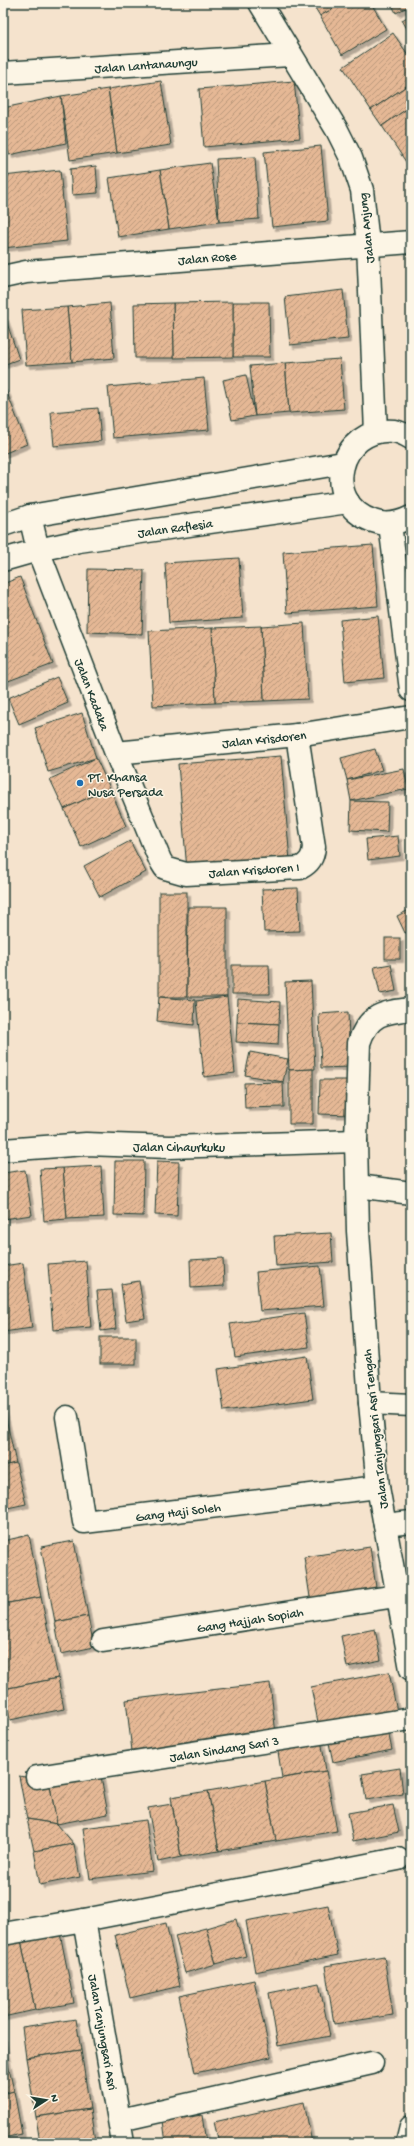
<svg xmlns="http://www.w3.org/2000/svg" width="414" height="2146" font-family="'Gochi Hand',sans-serif">
<style>
.building{fill:url(#building-hatch);stroke:#1f3d34;filter:url(#shadow)}
.lines{fill:none;stroke-linecap:round;stroke-linejoin:round}
.street-casing{stroke:#1f3d34;stroke-width:25}
.street{stroke:#fcf5e5;stroke-width:22}
.poi-dot{fill:#1f6fb2;stroke:#fcf5e5;stroke-width:1.5}
.labels{text-anchor:middle;stroke-width:3;stroke-linejoin:round;paint-order:stroke}
.street-label{font-size:13px;fill:#1f3d34;stroke:#fcf5e5}
.poi-label{font-size:13px;fill:#1f3d34;stroke:#fcf5e5;text-anchor:start}
</style>
<defs>
<pattern id="building-hatch" width="6" height="6" patternUnits="userSpaceOnUse"><rect width="6" height="6" fill="#e5b895"/><path d="M-1 1l2-2M0 6l6-6M5 7l2-2" fill="none" stroke="#b9977a"/></pattern>
<filter id="shadow"><feDropShadow dx="3.5" dy="3.5" stdDeviation="0" flood-color="#0004"/></filter>
</defs>
<rect width="100%" height="100%" fill="#f5e3cd"/>
<filter id="ink" filterUnits="userSpaceOnUse"><feTurbulence type="fractalNoise" baseFrequency=".025" numOctaves="2"/><feDisplacementMap in="SourceGraphic" scale="8" xChannelSelector="R" yChannelSelector="G"/><feConvolveMatrix kernelMatrix="1 2 1 2 8 2 1 2 1" color-interpolation-filters="sRGB"/></filter>
<g filter="url(#ink)">
<g class="building">
<path d="M 312,3 L 343,3 L 320,16 Z"/>
<path d="M 343,3 L 371,3 L 386,29 L 342,55 L 320,16 Z"/>
<path d="M 391,3 L 411,3 L 411,5 L 396,13 Z"/>
<path d="M 411,15 L 411,36 L 402,20 Z"/>
<path d="M 393,33 L 411,59 L 411,83 L 371,110 L 343,67 Z"/>
<path d="M 161,81 L 171,145 L 117,153 L 108,89 Z"/>
<path d="M 294,81 L 300,138 L 204,147 L 199,89 Z"/>
<path d="M 411,83 L 411,106 L 382,126 L 371,110 Z"/>
<path d="M 108,89 L 117,153 L 70,160 L 61,96 Z"/>
<path d="M 61,96 L 66,143 L 9,155 L 3,129 L 3,108 Z"/>
<path d="M 411,106 L 411,159 L 406,162 L 382,126 Z"/>
<path d="M 321,146 L 328,221 L 272,227 L 264,152 Z"/>
<path d="M 255,157 L 259,219 L 219,222 L 216,159 Z"/>
<path d="M 411,159 L 411,169 L 406,162 Z"/>
<path d="M 210,163 L 219,222 L 169,229 L 160,170 Z"/>
<path d="M 96,166 L 98,193 L 72,195 L 70,169 Z"/>
<path d="M 60,170 L 67,241 L 3,248 L 3,176 Z"/>
<path d="M 160,170 L 169,229 L 118,237 L 109,178 Z"/>
<path d="M 343,290 L 348,339 L 290,345 L 285,297 Z"/>
<path d="M 408,292 L 411,292 L 411,314 Z"/>
<path d="M 233,302 L 269,302 L 270,357 L 233,357 Z"/>
<path d="M 233,302 L 233,357 L 174,358 L 173,303 Z"/>
<path d="M 110,303 L 114,358 L 72,362 L 67,307 Z"/>
<path d="M 173,303 L 174,358 L 135,358 L 134,304 Z"/>
<path d="M 67,307 L 72,362 L 26,365 L 22,310 Z"/>
<path d="M 3,317 L 5,317 L 19,359 L 3,365 Z"/>
<path d="M 340,359 L 344,409 L 289,413 L 285,363 Z"/>
<path d="M 285,363 L 289,413 L 255,416 L 250,366 Z"/>
<path d="M 246,375 L 255,416 L 232,420 L 223,380 Z"/>
<path d="M 204,378 L 209,430 L 113,438 L 108,387 Z"/>
<path d="M 6,390 L 27,444 L 3,454 L 3,391 Z"/>
<path d="M 98,408 L 101,441 L 54,446 L 51,412 Z"/>
<path d="M 373,545 L 378,606 L 287,613 L 283,552 Z"/>
<path d="M 239,558 L 243,618 L 169,623 L 165,563 Z"/>
<path d="M 88,569 L 144,570 L 142,634 L 87,632 Z"/>
<path d="M 20,577 L 53,664 L 3,683 L 3,584 Z"/>
<path d="M 378,616 L 384,678 L 345,682 L 340,620 Z"/>
<path d="M 304,623 L 308,699 L 264,701 L 261,626 Z"/>
<path d="M 261,626 L 264,701 L 215,703 L 212,628 Z"/>
<path d="M 212,628 L 215,703 L 153,706 L 149,631 Z"/>
<path d="M 57,677 L 68,703 L 19,724 L 8,698 Z"/>
<path d="M 82,713 L 96,758 L 48,772 L 35,728 Z"/>
<path d="M 375,749 L 382,770 L 347,780 L 341,758 Z"/>
<path d="M 281,756 L 290,861 L 187,870 L 178,764 Z"/>
<path d="M 96,758 L 110,788 L 64,809 L 50,779 Z"/>
<path d="M 404,769 L 408,789 L 351,801 L 347,780 Z"/>
<path d="M 110,788 L 126,826 L 81,847 L 64,809 Z"/>
<path d="M 351,801 L 388,802 L 387,832 L 350,830 Z"/>
<path d="M 398,836 L 400,856 L 368,860 L 366,839 Z"/>
<path d="M 130,841 L 146,872 L 100,897 L 84,866 Z"/>
<path d="M 298,888 L 300,931 L 264,932 L 262,889 Z"/>
<rect x="159" y="892" width="28" height="105"/>
<path d="M 188,907 L 227,907 L 227,997 L 187,997 Z"/>
<path d="M 411,909 L 411,931 L 405,933 L 397,916 Z"/>
<rect x="385" y="938" width="15" height="21"/>
<path d="M 391,964 L 396,991 L 380,994 L 374,967 Z"/>
<path d="M 232,965 L 269,965 L 270,994 L 232,994 Z"/>
<path d="M 311,981 L 315,1069 L 289,1070 L 285,982 Z"/>
<path d="M 159,997 L 195,1000 L 194,1025 L 157,1021 Z"/>
<path d="M 227,997 L 235,1073 L 204,1077 L 196,1001 Z"/>
<path d="M 238,999 L 280,1002 L 279,1024 L 237,1022 Z"/>
<path d="M 348,1012 L 350,1067 L 321,1068 L 319,1014 Z"/>
<path d="M 237,1022 L 279,1024 L 278,1045 L 236,1042 Z"/>
<path d="M 250,1052 L 288,1059 L 283,1082 L 245,1075 Z"/>
<path d="M 313,1069 L 313,1124 L 289,1124 L 289,1070 Z"/>
<path d="M 320,1080 L 352,1080 L 352,1115 L 319,1114 Z"/>
<path d="M 283,1082 L 284,1107 L 245,1108 L 244,1083 Z"/>
<path d="M 115,1161 L 144,1161 L 143,1216 L 114,1215 Z"/>
<path d="M 157,1161 L 179,1162 L 177,1216 L 155,1215 Z"/>
<path d="M 101,1166 L 104,1217 L 67,1219 L 63,1168 Z"/>
<path d="M 63,1168 L 67,1219 L 44,1221 L 40,1169 Z"/>
<path d="M 25,1170 L 32,1215 L 3,1219 L 3,1173 Z"/>
<path d="M 331,1233 L 333,1262 L 276,1266 L 274,1236 Z"/>
<path d="M 223,1258 L 224,1286 L 191,1288 L 190,1260 Z"/>
<path d="M 86,1261 L 91,1327 L 53,1330 L 48,1264 Z"/>
<path d="M 23,1263 L 32,1328 L 3,1332 L 3,1266 Z"/>
<path d="M 320,1266 L 324,1306 L 260,1311 L 256,1272 Z"/>
<path d="M 139,1281 L 145,1318 L 126,1321 L 121,1284 Z"/>
<path d="M 112,1290 L 116,1329 L 101,1331 L 97,1291 Z"/>
<path d="M 304,1313 L 309,1347 L 235,1357 L 230,1324 Z"/>
<rect x="100" y="1337" width="36" height="27"/>
<path d="M 307,1356 L 313,1399 L 224,1411 L 218,1369 Z"/>
<path d="M 4,1409 L 16,1463 L 3,1466 L 3,1410 Z"/>
<path d="M 16,1463 L 26,1504 L 3,1509 L 3,1466 Z"/>
<path d="M 29,1535 L 41,1597 L 3,1604 L 3,1541 Z"/>
<path d="M 74,1541 L 88,1616 L 55,1622 L 41,1547 Z"/>
<path d="M 370,1547 L 377,1594 L 311,1604 L 304,1557 Z"/>
<path d="M 41,1597 L 58,1678 L 4,1689 L 3,1604 Z"/>
<path d="M 88,1616 L 94,1647 L 61,1654 L 55,1622 Z"/>
<path d="M 375,1629 L 381,1660 L 347,1667 L 341,1636 Z"/>
<path d="M 389,1672 L 397,1712 L 319,1727 L 311,1687 Z"/>
<path d="M 58,1678 L 64,1709 L 10,1720 L 4,1689 Z"/>
<path d="M 270,1683 L 276,1734 L 132,1751 L 126,1700 Z"/>
<path d="M 388,1731 L 392,1750 L 333,1762 L 329,1743 Z"/>
<path d="M 321,1739 L 326,1771 L 282,1778 L 277,1745 Z"/>
<path d="M 400,1768 L 403,1794 L 366,1800 L 362,1774 Z"/>
<path d="M 100,1771 L 108,1814 L 57,1824 L 49,1781 Z"/>
<path d="M 326,1771 L 337,1831 L 276,1841 L 265,1781 Z"/>
<path d="M 19,1776 L 49,1781 L 57,1824 L 27,1819 Z"/>
<path d="M 265,1781 L 276,1841 L 219,1851 L 208,1791 Z"/>
<path d="M 208,1791 L 219,1851 L 181,1857 L 171,1797 Z"/>
<path d="M 172,1804 L 181,1857 L 158,1862 L 148,1808 Z"/>
<path d="M 393,1805 L 399,1832 L 353,1841 L 348,1813 Z"/>
<path d="M 27,1819 L 57,1824 L 74,1844 L 34,1851 Z"/>
<path d="M 146,1820 L 153,1871 L 90,1879 L 83,1828 Z"/>
<path d="M 74,1844 L 80,1877 L 40,1885 L 34,1851 Z"/>
<path d="M 328,1905 L 338,1955 L 255,1972 L 246,1921 Z"/>
<path d="M 236,1919 L 246,1956 L 216,1964 L 206,1928 Z"/>
<path d="M 166,1923 L 180,1986 L 130,1998 L 115,1935 Z"/>
<path d="M 206,1928 L 216,1964 L 185,1973 L 175,1936 Z"/>
<path d="M 60,1933 L 74,2003 L 35,2010 L 21,1940 Z"/>
<path d="M 21,1940 L 35,2010 L 3,2017 L 3,1944 Z"/>
<path d="M 384,1956 L 393,2015 L 334,2024 L 325,1966 Z"/>
<path d="M 254,1980 L 271,2057 L 195,2073 L 179,1996 Z"/>
<path d="M 319,1983 L 330,2036 L 278,2046 L 269,1993 Z"/>
<path d="M 76,2019 L 81,2050 L 26,2058 L 22,2027 Z"/>
<path d="M 3,2037 L 8,2064 L 3,2065 Z"/>
<path d="M 81,2050 L 90,2109 L 36,2117 L 26,2058 Z"/>
<path d="M 8,2064 L 14,2091 L 3,2094 L 3,2065 Z"/>
<path d="M 14,2091 L 22,2134 L 3,2138 L 3,2094 Z"/>
<path d="M 304,2102 L 312,2143 L 219,2143 L 214,2122 Z"/>
<path d="M 90,2109 L 95,2141 L 40,2143 L 36,2117 Z"/>
<path d="M 202,2115 L 206,2143 L 166,2143 L 163,2121 Z"/>
</g>
<g class="lines">
<defs>
<g id="street">
<path d="M 260,3 L 337,130 L 351,158 L 362,190 L 368,244 L 376,432"/>
<path d="M 3,73 L 290,55"/>
<path d="M 3,277 L 26,272 L 411,242"/>
<path d="M 411,438 C 406,435 399,432 394,431 C 338,426 320,503 373,521 C 386,526 399,523 411,517"/>
<path d="M 30,516 L 38,550 L 116,753 L 160,860 L 165,868 L 186,874 L 300,868 C 310,863 313,857 314,847 L 297,735"/>
<path d="M 390,524 L 411,690"/>
<path d="M 3,525 L 30,516 L 343,463"/>
<path d="M 3,560 L 38,550 L 79,541 L 348,502"/>
<path d="M 116,753 L 297,735 L 411,717"/>
<path d="M 411,1009 C 384,1012 368,1014 359,1043 L 356,1141 L 358,1231 L 370,1403 L 378,1487 L 411,1669"/>
<path d="M 3,1150 L 86,1144 L 170,1147 L 356,1141"/>
<path d="M 358,1186 L 411,1193"/>
<path d="M 370,1403 L 411,1405"/>
<path d="M 67,1417 L 84,1522 L 378,1487"/>
<path d="M 385,1525 L 411,1522"/>
<path d="M 103,1641 L 396,1596"/>
<path d="M 37,1777 L 411,1719"/>
<path d="M 84,1920 L 123,2143"/>
<path d="M 3,1934 L 84,1920 L 398,1859"/>
<path d="M 120,2120 L 372,2063"/>
<path d="M 407,2143 L 411,2127"/>
</g>
</defs>
<use href="#street" class="street-casing"/>
<use href="#street" class="street"/>
</g>
</g>
<circle class="poi-dot" cx="80" cy="783" r="4"/>
<g class="labels">
<g class="street-label">
<text transform="translate(146 64) rotate(-4)" y="5">Jalan Lantanaungu</text>
<text transform="translate(365 228) rotate(-96)" y="5">Jalan Anjung</text>
<text transform="translate(207 257) rotate(-5)" y="5">Jalan Rose</text>
<text transform="translate(175 527) rotate(-8)" y="5">Jalan Raflesia</text>
<text transform="translate(93 694) rotate(69)" y="5">Jalan Kadaka</text>
<text transform="translate(264 738) rotate(-6)" y="5">Jalan Krisdoren</text>
<text transform="translate(254 869) rotate(-4)" y="5">Jalan Krisdoren I</text>
<text x="179" y="1151">Jalan Cihaurkuku</text>
<text transform="translate(374 1429) rotate(-96)" y="5">Jalan Tanjungsari Asri Tengah</text>
<text transform="translate(178 1511) rotate(-7)" y="5">Gang Haji Soleh</text>
<text transform="translate(250 1619) rotate(-9)" y="5">Gang Hajjah Sopiah</text>
<text transform="translate(224 1748) rotate(-9)" y="5">Jalan Sindang Sari 3</text>
<text transform="translate(104 2032) rotate(80)" y="5">Jalan Tanjungsari Asri</text>
</g>
<g class="poi-label">
<text x="88" y="781">PT. Khansa<tspan x="88" dy="15">Nusa Persada</tspan></text>
</g>
</g>
<rect width="414" height="2146" fill="none" stroke="#fcf5e5" stroke-width="16"/>
<rect x="8" y="8" width="398" height="2130" fill="none" stroke="#1f3d34" stroke-width="1.5" filter="url(#ink)"/>
<g transform="translate(46 2100) rotate(78)" stroke="#fcf5e5" stroke-width="3" paint-order="stroke">
<path d="M0-3L7 15L0 10L-7 15Z" fill="#1f3d34"/>
<text y="-6" font-size="11" font-weight="bold" text-anchor="middle" fill="#1f3d34">N</text>
</g>
</svg>
